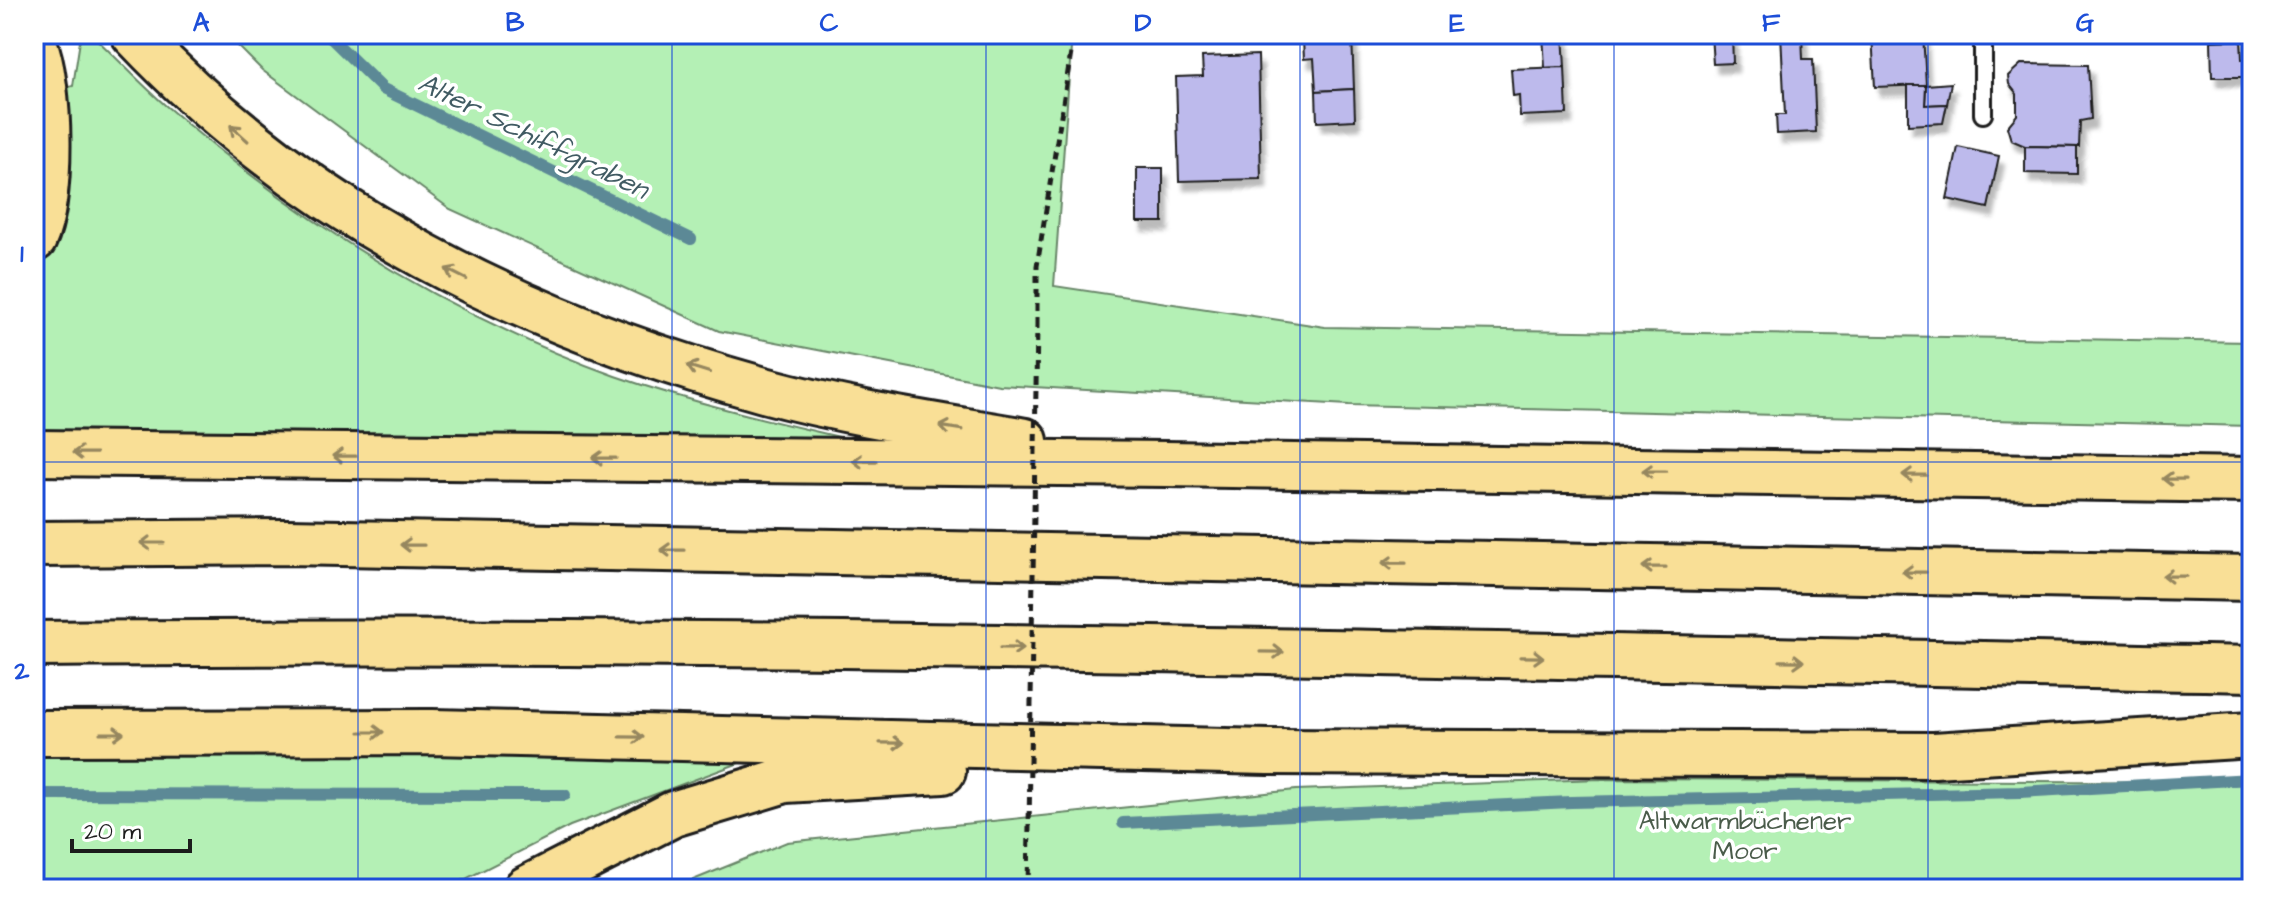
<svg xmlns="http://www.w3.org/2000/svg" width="2286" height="923" font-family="'Architects Daughter',sans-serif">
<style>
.green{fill:#b4f0b5;stroke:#688668;stroke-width:2}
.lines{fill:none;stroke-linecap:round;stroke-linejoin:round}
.stream{stroke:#5c8996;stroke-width:12}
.building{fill:#bdbaec;stroke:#1c1c1c;stroke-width:2;filter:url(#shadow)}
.lane-casing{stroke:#1c1c1c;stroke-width:22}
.highway-casing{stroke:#1c1c1c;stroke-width:50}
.path{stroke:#1c1c1c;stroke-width:5;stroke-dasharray:8 6;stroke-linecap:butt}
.lane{stroke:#fff;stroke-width:16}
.highway{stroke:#f9df96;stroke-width:44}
.path-bridge{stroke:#1c1c1c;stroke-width:5;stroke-dasharray:8 6;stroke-linecap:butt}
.oneway{stroke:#96875f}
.grid{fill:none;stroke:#1d4ed8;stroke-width:2;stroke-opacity:0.55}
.labels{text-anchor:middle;stroke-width:7;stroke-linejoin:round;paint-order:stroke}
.park-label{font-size:26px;fill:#4a5c4a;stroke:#fff}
.water-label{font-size:28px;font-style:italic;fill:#415b63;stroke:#fff}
.neatline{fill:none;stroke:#1d4ed8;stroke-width:3}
.grid-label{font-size:26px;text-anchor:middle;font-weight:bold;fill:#1d4ed8}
</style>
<defs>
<filter id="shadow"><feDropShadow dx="5" dy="9" stdDeviation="2" flood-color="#0004"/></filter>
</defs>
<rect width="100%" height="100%" fill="#fff"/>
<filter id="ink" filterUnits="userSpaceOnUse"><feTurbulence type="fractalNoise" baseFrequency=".0125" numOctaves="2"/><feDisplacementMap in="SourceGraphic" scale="16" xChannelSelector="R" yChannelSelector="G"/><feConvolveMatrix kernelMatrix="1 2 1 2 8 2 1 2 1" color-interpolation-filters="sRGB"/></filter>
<g filter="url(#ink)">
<g class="green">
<path d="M 81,34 L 91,34 C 116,57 140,83 165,105 C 298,221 450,316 615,376 C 690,402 767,420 844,438 L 843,446 L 34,437 L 34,273 L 50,234 L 61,89 L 73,86 Z"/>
<path d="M 226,34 L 1072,34 L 1054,286 L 1325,327 L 2252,342 L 2252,426 L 1349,405 L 999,385 L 719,331 L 450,209 L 262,70 Z"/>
<path d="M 34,746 L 758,756 L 570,826 L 446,889 L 34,889 Z"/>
<path d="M 1601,779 L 2252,782 L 2252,889 L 671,889 L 787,842 L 1296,790 Z"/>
</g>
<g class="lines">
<g class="stream">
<path d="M 327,34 L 383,89 L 691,239"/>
<path d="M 34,794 L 565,795"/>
<path d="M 1123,823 L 1571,802 L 2020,792 L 2252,779"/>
</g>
</g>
<g class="building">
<path d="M 1313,34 L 1352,34 L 1354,89 L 1316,91 L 1314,58 L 1304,59 L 1303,40 L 1314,40 Z"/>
<path d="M 1543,34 L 1563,34 L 1565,67 L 1545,68 Z"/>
<path d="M 1711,34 L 1732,34 L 1733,63 L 1713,64 Z"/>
<path d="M 1781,34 L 1802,34 L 1803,59 L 1813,59 L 1816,132 L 1777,134 L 1776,115 L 1785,115 Z"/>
<path d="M 1872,34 L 1923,34 L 1926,85 L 1875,87 Z"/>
<path d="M 2220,34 L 2240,34 L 2241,40 L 2220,41 Z"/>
<path d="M 2241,40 L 2242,59 L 2252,59 L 2252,77 L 2212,77 L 2211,41 Z"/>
<path d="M 1258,55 L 1261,179 L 1179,181 L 1176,77 L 1203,76 L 1202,57 Z"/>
<path d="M 2021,64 L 2088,65 L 2091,119 L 2080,121 L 2079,147 L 2025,146 L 2011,140 L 2007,127 L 2017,115 L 2017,94 L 2009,84 L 2008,76 Z"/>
<path d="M 1565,67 L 1567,114 L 1520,116 L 1519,95 L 1513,96 L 1511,69 Z"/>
<path d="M 1951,83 L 1947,104 L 1925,105 L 1926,85 Z"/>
<path d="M 1908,85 L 1926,85 L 1925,105 L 1947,104 L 1943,123 L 1908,125 Z"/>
<path d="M 1354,89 L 1355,120 L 1317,122 L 1316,91 Z"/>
<path d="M 2025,146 L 2077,147 L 2077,174 L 2025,173 Z"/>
<path d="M 1958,147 L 1999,156 L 1988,208 L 1947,199 Z"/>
<rect x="1137" y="168" width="26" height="54"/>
</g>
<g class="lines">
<defs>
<path id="lane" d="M 1983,34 L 1983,114"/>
<g id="highway">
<path d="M 134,34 C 306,217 525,324 764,390 C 849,413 938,426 1025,441"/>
<path d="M 34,43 C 51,84 53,199 34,239"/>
<path d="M 34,453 L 1166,464 L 2252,480"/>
<path d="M 34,544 L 287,542 L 2252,578"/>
<path d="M 34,644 C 773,637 1513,656 2252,669"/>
<path d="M 34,733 L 432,732 L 1268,752 L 1934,755 L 2252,735"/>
<path d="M 526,889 L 673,814 L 785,780 L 943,771"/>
</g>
</defs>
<use href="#lane" class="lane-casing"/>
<use href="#highway" class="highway-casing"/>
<path class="path" d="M 1037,325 L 1037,266 L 1074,34"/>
<use href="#lane" class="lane"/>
<use href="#highway" class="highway"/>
<path class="path-bridge" d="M 1028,889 L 1037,325"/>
</g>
<defs><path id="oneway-shaft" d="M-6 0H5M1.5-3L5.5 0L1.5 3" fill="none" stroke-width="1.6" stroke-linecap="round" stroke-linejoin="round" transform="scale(2)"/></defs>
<g class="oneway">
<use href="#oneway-shaft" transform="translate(239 133) rotate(-138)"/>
<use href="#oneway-shaft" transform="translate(456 274) rotate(-153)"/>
<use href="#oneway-shaft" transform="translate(698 369) rotate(-163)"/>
<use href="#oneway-shaft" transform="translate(951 428) rotate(-171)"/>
<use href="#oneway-shaft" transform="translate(84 453) rotate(-179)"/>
<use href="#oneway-shaft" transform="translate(344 456) rotate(-179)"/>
<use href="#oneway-shaft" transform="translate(604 458) rotate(-179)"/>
<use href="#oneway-shaft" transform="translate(864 461) rotate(-179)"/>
<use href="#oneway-shaft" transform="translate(1654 471) rotate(-179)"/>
<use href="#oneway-shaft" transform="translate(1914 475) rotate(-179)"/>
<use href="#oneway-shaft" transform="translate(2174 479) rotate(-179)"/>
<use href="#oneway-shaft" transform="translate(152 543) rotate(180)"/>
<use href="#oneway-shaft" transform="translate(412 545) rotate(-179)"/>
<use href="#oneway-shaft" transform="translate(672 550) rotate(-179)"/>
<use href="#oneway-shaft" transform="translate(1394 563) rotate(-179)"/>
<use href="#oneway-shaft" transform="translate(1654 567) rotate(-179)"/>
<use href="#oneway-shaft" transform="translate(1914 572) rotate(-179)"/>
<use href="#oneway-shaft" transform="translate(2174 576) rotate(-179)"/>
<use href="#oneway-shaft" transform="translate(1012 648) rotate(1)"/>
<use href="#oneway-shaft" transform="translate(1272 652) rotate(1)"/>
<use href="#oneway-shaft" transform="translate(1532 657) rotate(1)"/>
<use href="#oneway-shaft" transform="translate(1792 661) rotate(1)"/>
<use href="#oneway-shaft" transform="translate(372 732)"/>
<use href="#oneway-shaft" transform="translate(112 733)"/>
<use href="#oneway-shaft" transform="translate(632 737) rotate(1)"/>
<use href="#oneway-shaft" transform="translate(892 743) rotate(1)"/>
</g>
</g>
<path class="grid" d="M 358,34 L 358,889M 672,34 L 672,889M 986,34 L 986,889M 1300,34 L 1300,889M 1614,34 L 1614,889M 1928,34 L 1928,889M 34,462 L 2252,462"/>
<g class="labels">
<g class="park-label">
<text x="1745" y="829">Altwarmbüchener<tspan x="1745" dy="30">Moor</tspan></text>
</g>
<g class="water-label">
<text transform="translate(534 135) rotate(26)" y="10">Alter Schiffgraben</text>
</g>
</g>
<rect width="2286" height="923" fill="none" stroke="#fff" stroke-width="88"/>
<path d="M72 839v12h118v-12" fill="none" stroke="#1c1c1c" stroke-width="4"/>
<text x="84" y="839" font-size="24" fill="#1c1c1c" stroke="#ffffff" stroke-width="6" paint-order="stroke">20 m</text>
<rect x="44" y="44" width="2198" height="835" class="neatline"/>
<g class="grid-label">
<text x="201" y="31">A</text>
<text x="515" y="31">B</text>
<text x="829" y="31">C</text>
<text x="1143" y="31">D</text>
<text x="1457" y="31">E</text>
<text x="1771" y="31">F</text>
<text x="2085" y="31">G</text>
<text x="22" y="262">1</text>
<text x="22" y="679">2</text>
</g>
</svg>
